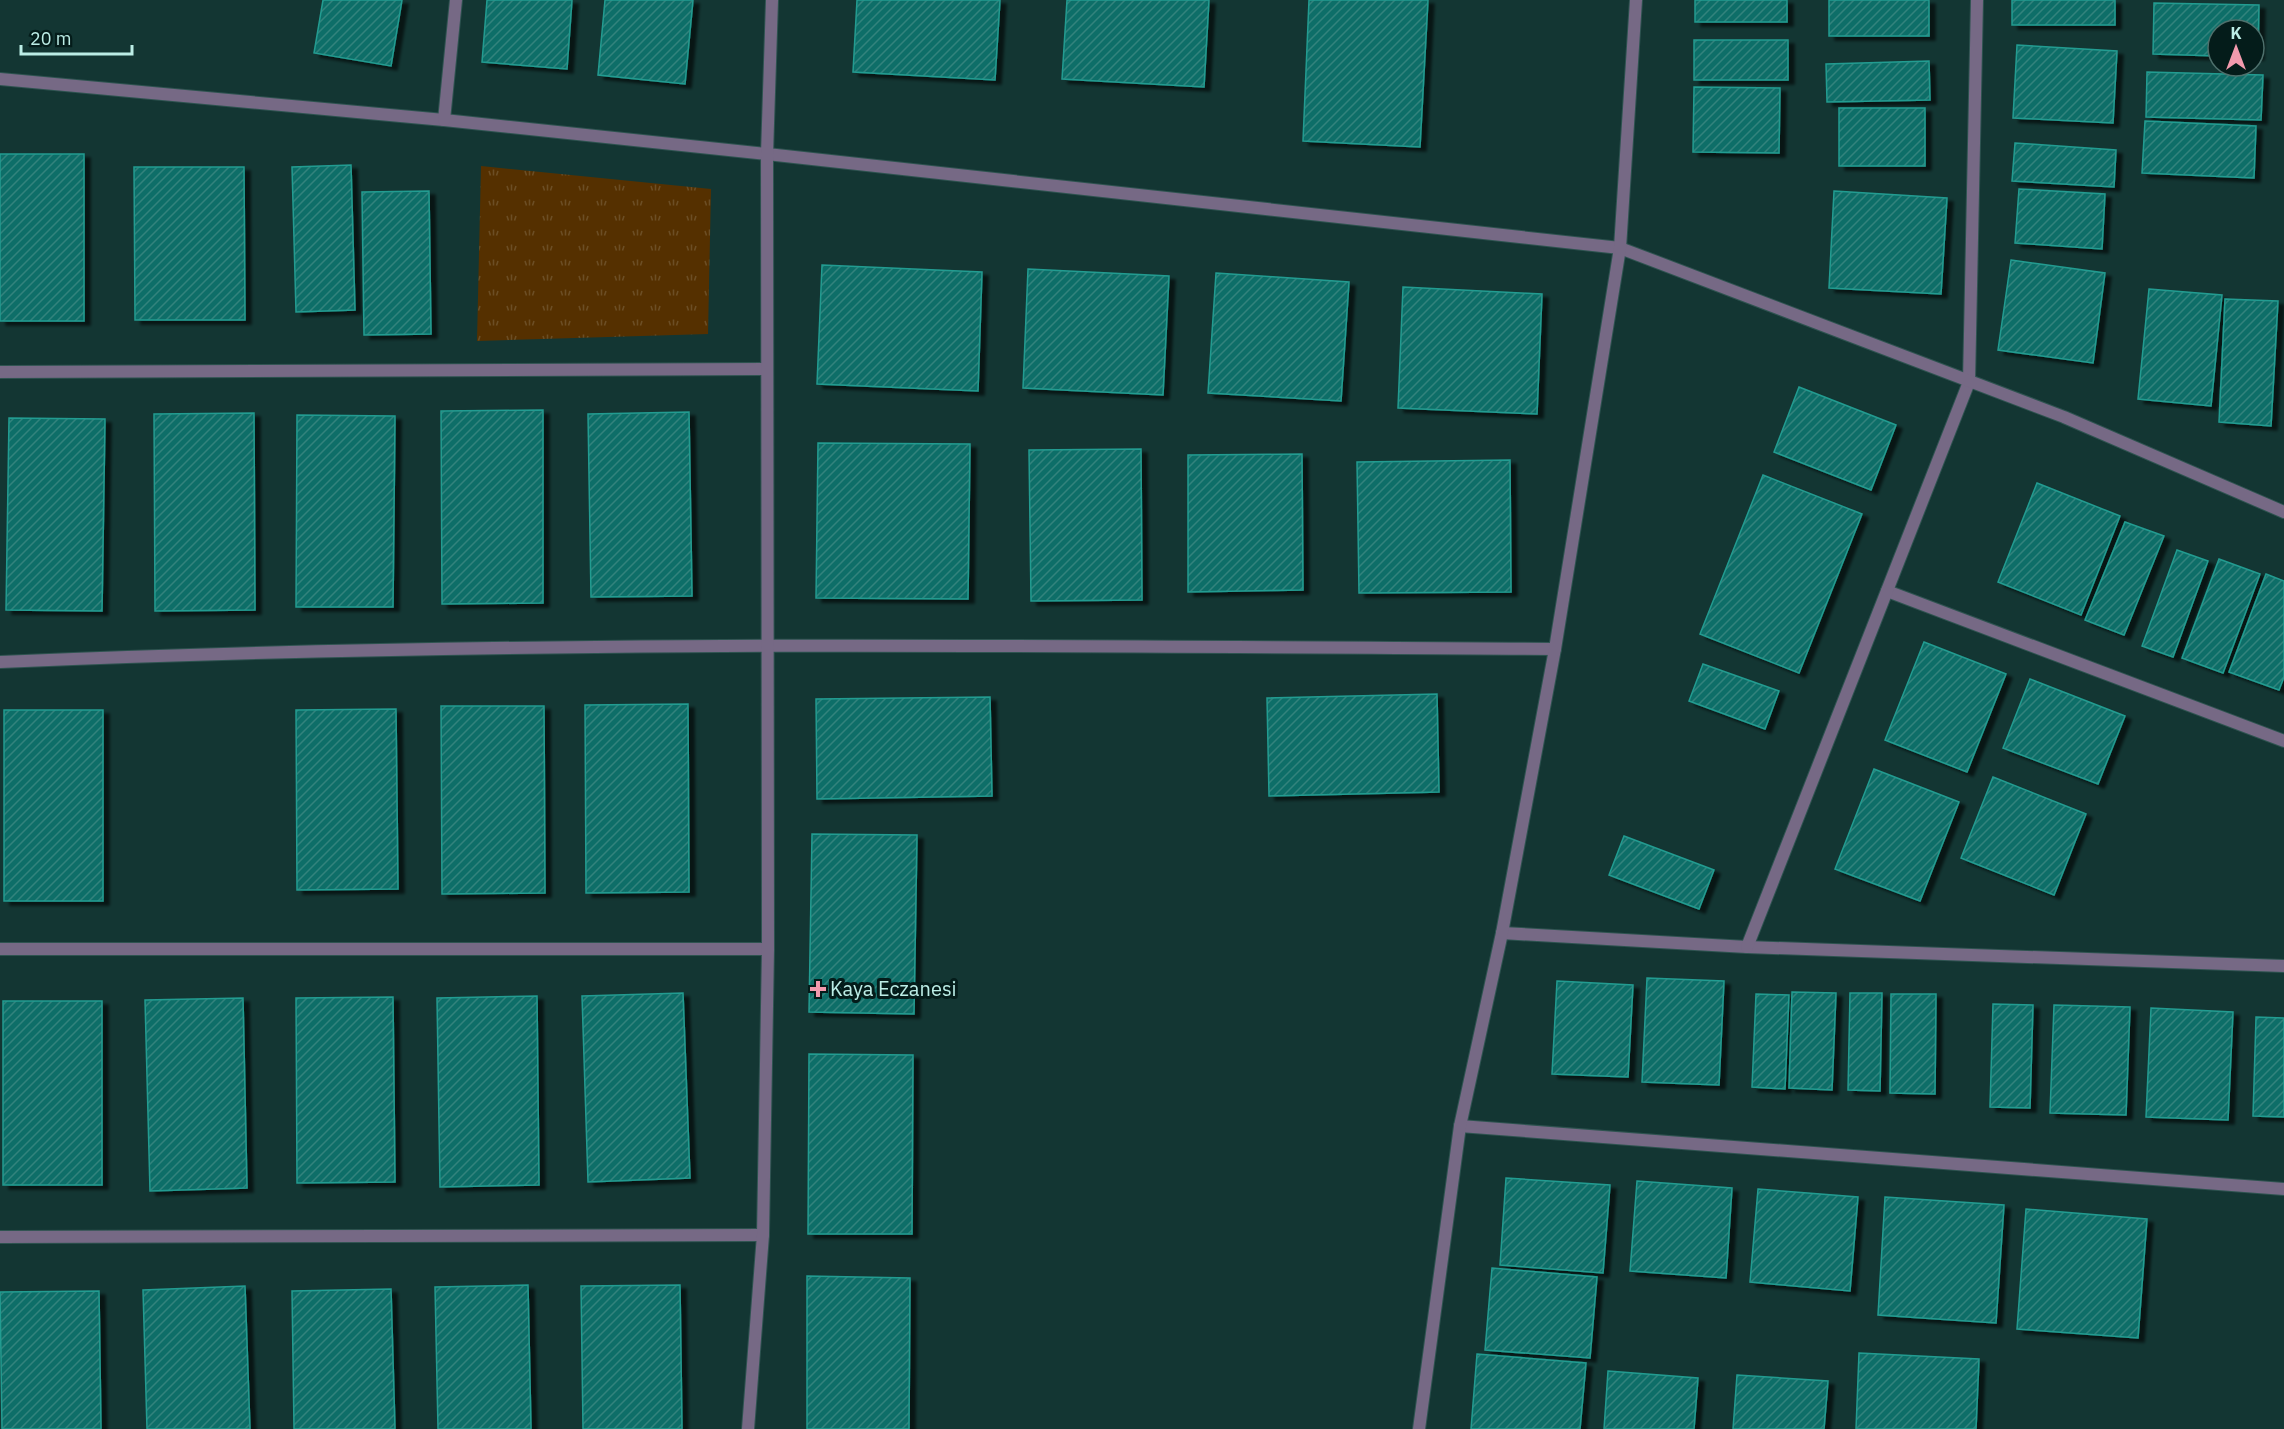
<svg xmlns="http://www.w3.org/2000/svg" width="2284" height="1429" font-family="'IBM Plex Sans',sans-serif">
<style>
.park{fill:url(#park-tufts)}
.building{fill:url(#building-hatch);stroke:#239c91;stroke-width:1.5;filter:url(#shadow)}
.lines{fill:none;stroke-linecap:round;stroke-linejoin:round}
.minor-casing{stroke:#2e5350;stroke-width:14}
.tertiary-casing{stroke:#2e5350;stroke-width:14}
.minor{stroke:#766985;stroke-width:12}
.tertiary{stroke:#766985;stroke-width:12}
.poi-dot{fill:#f29aad;stroke:#041c1a;stroke-width:2}
.labels{text-anchor:middle;stroke-width:6;stroke-linejoin:round;paint-order:stroke}
.poi-label{font-size:20px;fill:#bcede6;stroke:#041c1a;text-anchor:start}
</style>
<defs>
<pattern id="park-tufts" width="24" height="20" patternUnits="userSpaceOnUse" patternTransform="scale(1.5)"><rect width="24" height="20" fill="#553000"/><path d="M3 7l-1-3M5 7V3M7 7l1-3M15 17l-1-3M17 17v-4M19 17l1-3" fill="none" stroke="#6c4e25"/></pattern>
<pattern id="building-hatch" width="6" height="6" patternUnits="userSpaceOnUse" patternTransform="scale(1.5)"><rect width="6" height="6" fill="#106e67"/><path d="M-1 1l2-2M0 6l6-6M5 7l2-2" fill="none" stroke="#31837d"/></pattern>
<filter id="shadow"><feDropShadow dx="6" dy="4" stdDeviation="1.5" flood-color="#0009"/></filter>
</defs>
<rect width="100%" height="100%" fill="#133633"/>
<path class="park" d="M 481,166 L 711,189 L 708,334 L 477,341 Z"/>
<g class="building">
<path d="M 323,0 L 402,0 L 391,66 L 314,53 Z"/>
<path d="M 487,0 L 572,0 L 567,69 L 482,62 Z"/>
<path d="M 605,0 L 693,0 L 685,84 L 598,75 Z"/>
<path d="M 857,0 L 1000,0 L 995,80 L 853,72 Z"/>
<path d="M 1067,0 L 1209,0 L 1204,87 L 1062,79 Z"/>
<path d="M 1309,0 L 1428,0 L 1420,147 L 1303,141 Z"/>
<rect x="1695" y="0" width="92" height="22"/>
<rect x="1829" y="0" width="100" height="36"/>
<rect x="2012" y="0" width="103" height="25"/>
<path d="M 2154,3 L 2259,5 L 2258,56 L 2254,56 L 2254,30 L 2218,30 L 2218,56 L 2153,54 Z"/>
<rect x="1694" y="40" width="94" height="40"/>
<path d="M 2017,45 L 2117,51 L 2113,123 L 2013,118 Z"/>
<path d="M 1929,61 L 1930,100 L 1827,102 L 1826,64 Z"/>
<path d="M 2147,72 L 2263,75 L 2261,120 L 2146,117 Z"/>
<path d="M 1694,87 L 1780,88 L 1779,153 L 1693,152 Z"/>
<rect x="1839" y="108" width="86" height="58"/>
<path d="M 2145,121 L 2256,126 L 2254,178 L 2142,173 Z"/>
<path d="M 2015,143 L 2116,150 L 2114,187 L 2012,181 Z"/>
<rect x="0" y="154" width="84" height="167"/>
<path d="M 351,165 L 355,310 L 296,312 L 292,167 Z"/>
<path d="M 134,167 L 244,167 L 245,320 L 135,320 Z"/>
<path d="M 2019,189 L 2105,194 L 2102,249 L 2015,243 Z"/>
<path d="M 429,191 L 431,334 L 364,335 L 362,192 Z"/>
<path d="M 1834,191 L 1947,198 L 1941,294 L 1829,288 Z"/>
<path d="M 2011,260 L 2105,273 L 2093,363 L 1998,350 Z"/>
<path d="M 822,265 L 982,272 L 978,391 L 817,384 Z"/>
<path d="M 1028,269 L 1169,276 L 1163,395 L 1023,388 Z"/>
<path d="M 1216,273 L 1349,282 L 1341,401 L 1208,393 Z"/>
<path d="M 1403,287 L 1542,294 L 1537,414 L 1398,408 Z"/>
<path d="M 2149,289 L 2222,295 L 2211,406 L 2138,399 Z"/>
<path d="M 2225,299 L 2278,301 L 2271,426 L 2219,422 Z"/>
<path d="M 1799,387 L 1896,425 L 1871,490 L 1774,452 Z"/>
<path d="M 543,410 L 543,603 L 442,604 L 441,411 Z"/>
<path d="M 689,412 L 692,596 L 591,597 L 588,414 Z"/>
<path d="M 254,413 L 255,610 L 155,611 L 154,414 Z"/>
<path d="M 297,415 L 395,416 L 393,607 L 296,607 Z"/>
<path d="M 9,418 L 105,419 L 102,611 L 6,610 Z"/>
<path d="M 818,443 L 970,444 L 968,599 L 816,598 Z"/>
<path d="M 1141,449 L 1142,600 L 1031,601 L 1029,450 Z"/>
<path d="M 1302,454 L 1303,590 L 1188,592 L 1188,455 Z"/>
<path d="M 1510,460 L 1511,592 L 1359,593 L 1357,462 Z"/>
<path d="M 1763,475 L 1862,514 L 1799,673 L 1700,634 Z"/>
<path d="M 2037,483 L 2120,516 L 2081,615 L 1998,582 Z"/>
<path d="M 2125,522 L 2164,536 L 2124,635 L 2085,620 Z"/>
<path d="M 2177,550 L 2208,561 L 2173,657 L 2142,646 Z"/>
<path d="M 2219,559 L 2260,574 L 2223,673 L 2182,658 Z"/>
<path d="M 2266,574 L 2284,581 L 2284,677 L 2279,690 L 2229,672 Z"/>
<path d="M 1924,642 L 2006,674 L 1967,772 L 1885,740 Z"/>
<path d="M 1703,664 L 1779,691 L 1765,729 L 1689,701 Z"/>
<path d="M 2030,679 L 2125,716 L 2098,784 L 2003,748 Z"/>
<path d="M 1437,694 L 1439,792 L 1269,796 L 1267,698 Z"/>
<path d="M 990,697 L 992,796 L 817,799 L 816,699 Z"/>
<path d="M 688,704 L 689,892 L 586,893 L 585,705 Z"/>
<path d="M 441,706 L 544,706 L 545,893 L 442,894 Z"/>
<path d="M 396,709 L 398,889 L 297,890 L 296,710 Z"/>
<rect x="4" y="710" width="99" height="191"/>
<path d="M 1874,769 L 1959,802 L 1920,901 L 1835,869 Z"/>
<path d="M 1993,777 L 2086,814 L 2054,895 L 1961,858 Z"/>
<path d="M 812,834 L 917,835 L 914,1014 L 809,1012 Z"/>
<path d="M 1624,836 L 1714,870 L 1699,909 L 1609,875 Z"/>
<path d="M 1647,978 L 1724,981 L 1719,1085 L 1642,1082 Z"/>
<path d="M 1557,981 L 1633,985 L 1628,1077 L 1552,1074 Z"/>
<path d="M 1792,992 L 1836,993 L 1832,1090 L 1789,1088 Z"/>
<path d="M 683,993 L 690,1178 L 588,1182 L 582,996 Z"/>
<path d="M 1850,993 L 1882,993 L 1880,1091 L 1848,1090 Z"/>
<path d="M 1756,994 L 1789,995 L 1785,1089 L 1752,1087 Z"/>
<path d="M 1891,994 L 1936,994 L 1935,1094 L 1890,1093 Z"/>
<path d="M 537,996 L 539,1185 L 440,1187 L 437,998 Z"/>
<path d="M 393,997 L 395,1182 L 297,1183 L 296,998 Z"/>
<path d="M 243,998 L 247,1188 L 150,1191 L 145,1000 Z"/>
<rect x="3" y="1001" width="99" height="184"/>
<path d="M 1993,1004 L 2033,1005 L 2030,1108 L 1990,1107 Z"/>
<path d="M 2054,1005 L 2130,1007 L 2126,1115 L 2050,1113 Z"/>
<path d="M 2151,1008 L 2233,1012 L 2228,1120 L 2146,1117 Z"/>
<path d="M 2256,1017 L 2284,1018 L 2284,1117 L 2253,1116 Z"/>
<path d="M 809,1054 L 913,1055 L 912,1234 L 808,1234 Z"/>
<path d="M 1506,1178 L 1610,1185 L 1603,1273 L 1500,1265 Z"/>
<path d="M 1637,1181 L 1732,1188 L 1726,1278 L 1630,1271 Z"/>
<path d="M 1758,1189 L 1858,1197 L 1850,1291 L 1750,1282 Z"/>
<path d="M 1885,1197 L 2004,1205 L 1996,1323 L 1878,1315 Z"/>
<path d="M 2026,1209 L 2147,1219 L 2138,1338 L 2017,1329 Z"/>
<path d="M 1492,1268 L 1597,1277 L 1590,1358 L 1485,1350 Z"/>
<path d="M 807,1276 L 910,1278 L 909,1429 L 807,1429 Z"/>
<path d="M 528,1285 L 531,1429 L 438,1429 L 435,1287 Z"/>
<path d="M 680,1285 L 682,1429 L 583,1429 L 581,1286 Z"/>
<path d="M 245,1286 L 250,1429 L 147,1429 L 143,1290 Z"/>
<path d="M 391,1289 L 395,1429 L 294,1429 L 292,1291 Z"/>
<path d="M 99,1291 L 101,1429 L 2,1429 L 0,1292 Z"/>
<path d="M 1859,1353 L 1979,1359 L 1976,1429 L 1856,1429 Z"/>
<path d="M 1477,1354 L 1586,1363 L 1580,1429 L 1471,1429 Z"/>
<path d="M 1608,1371 L 1698,1378 L 1694,1429 L 1604,1429 Z"/>
<path d="M 1737,1375 L 1828,1381 L 1824,1429 L 1733,1429 Z"/>
</g>
<g class="lines">
<defs>
<g id="minor">
<path d="M 0,79 L 444,120 L 767,154"/>
<path d="M 444,120 L 456,0"/>
<path d="M 0,372 L 767,369"/>
<path d="M 1887,591 L 2284,741"/>
<path d="M 0,662 C 518,639 1036,646 1555,649"/>
<path d="M 1502,933 L 1747,947 L 2284,966"/>
<path d="M 1747,947 L 1969,382 L 1977,0"/>
<path d="M 0,949 L 768,949"/>
<path d="M 1460,1126 L 2284,1189"/>
<path d="M 0,1237 L 763,1235"/>
</g>
<g id="tertiary">
<path d="M 767,154 L 1620,248 L 2064,417 L 2284,512"/>
<path d="M 748,1429 L 763,1235 L 768,949 L 767,154 L 772,0"/>
<path d="M 1419,1429 L 1460,1126 L 1502,933 L 1555,649 L 1620,248 L 1636,0"/>
</g>
</defs>
<use href="#minor" class="minor-casing"/>
<use href="#tertiary" class="tertiary-casing"/>
<use href="#minor" class="minor"/>
<use href="#tertiary" class="tertiary"/>
</g>
<path class="poi-dot" d="M815 980h6v6h6v6h-6v6h-6v-6h-6v-6h6z"/>
<g class="labels">
<g class="poi-label">
<text x="830" y="996">Kaya Eczanesi</text>
</g>
</g>
<g transform="translate(2236 48)"><circle r="28" fill="#041c1a" stroke="#4e706c" stroke-width="1.5"/>
<path d="M0-4.5L10 22L0 15L-10 22Z" fill="#f29aad"/>
<text y="-9" font-size="16" font-weight="bold" text-anchor="middle" fill="#bcede6">K</text>
</g>
<path d="M21 45v9h111v-9" fill="none" stroke="#bcede6" stroke-width="3"/>
<text x="30" y="45" font-size="18" fill="#bcede6" stroke="#041c1a" stroke-width="4.5" paint-order="stroke">20 m</text>
</svg>
